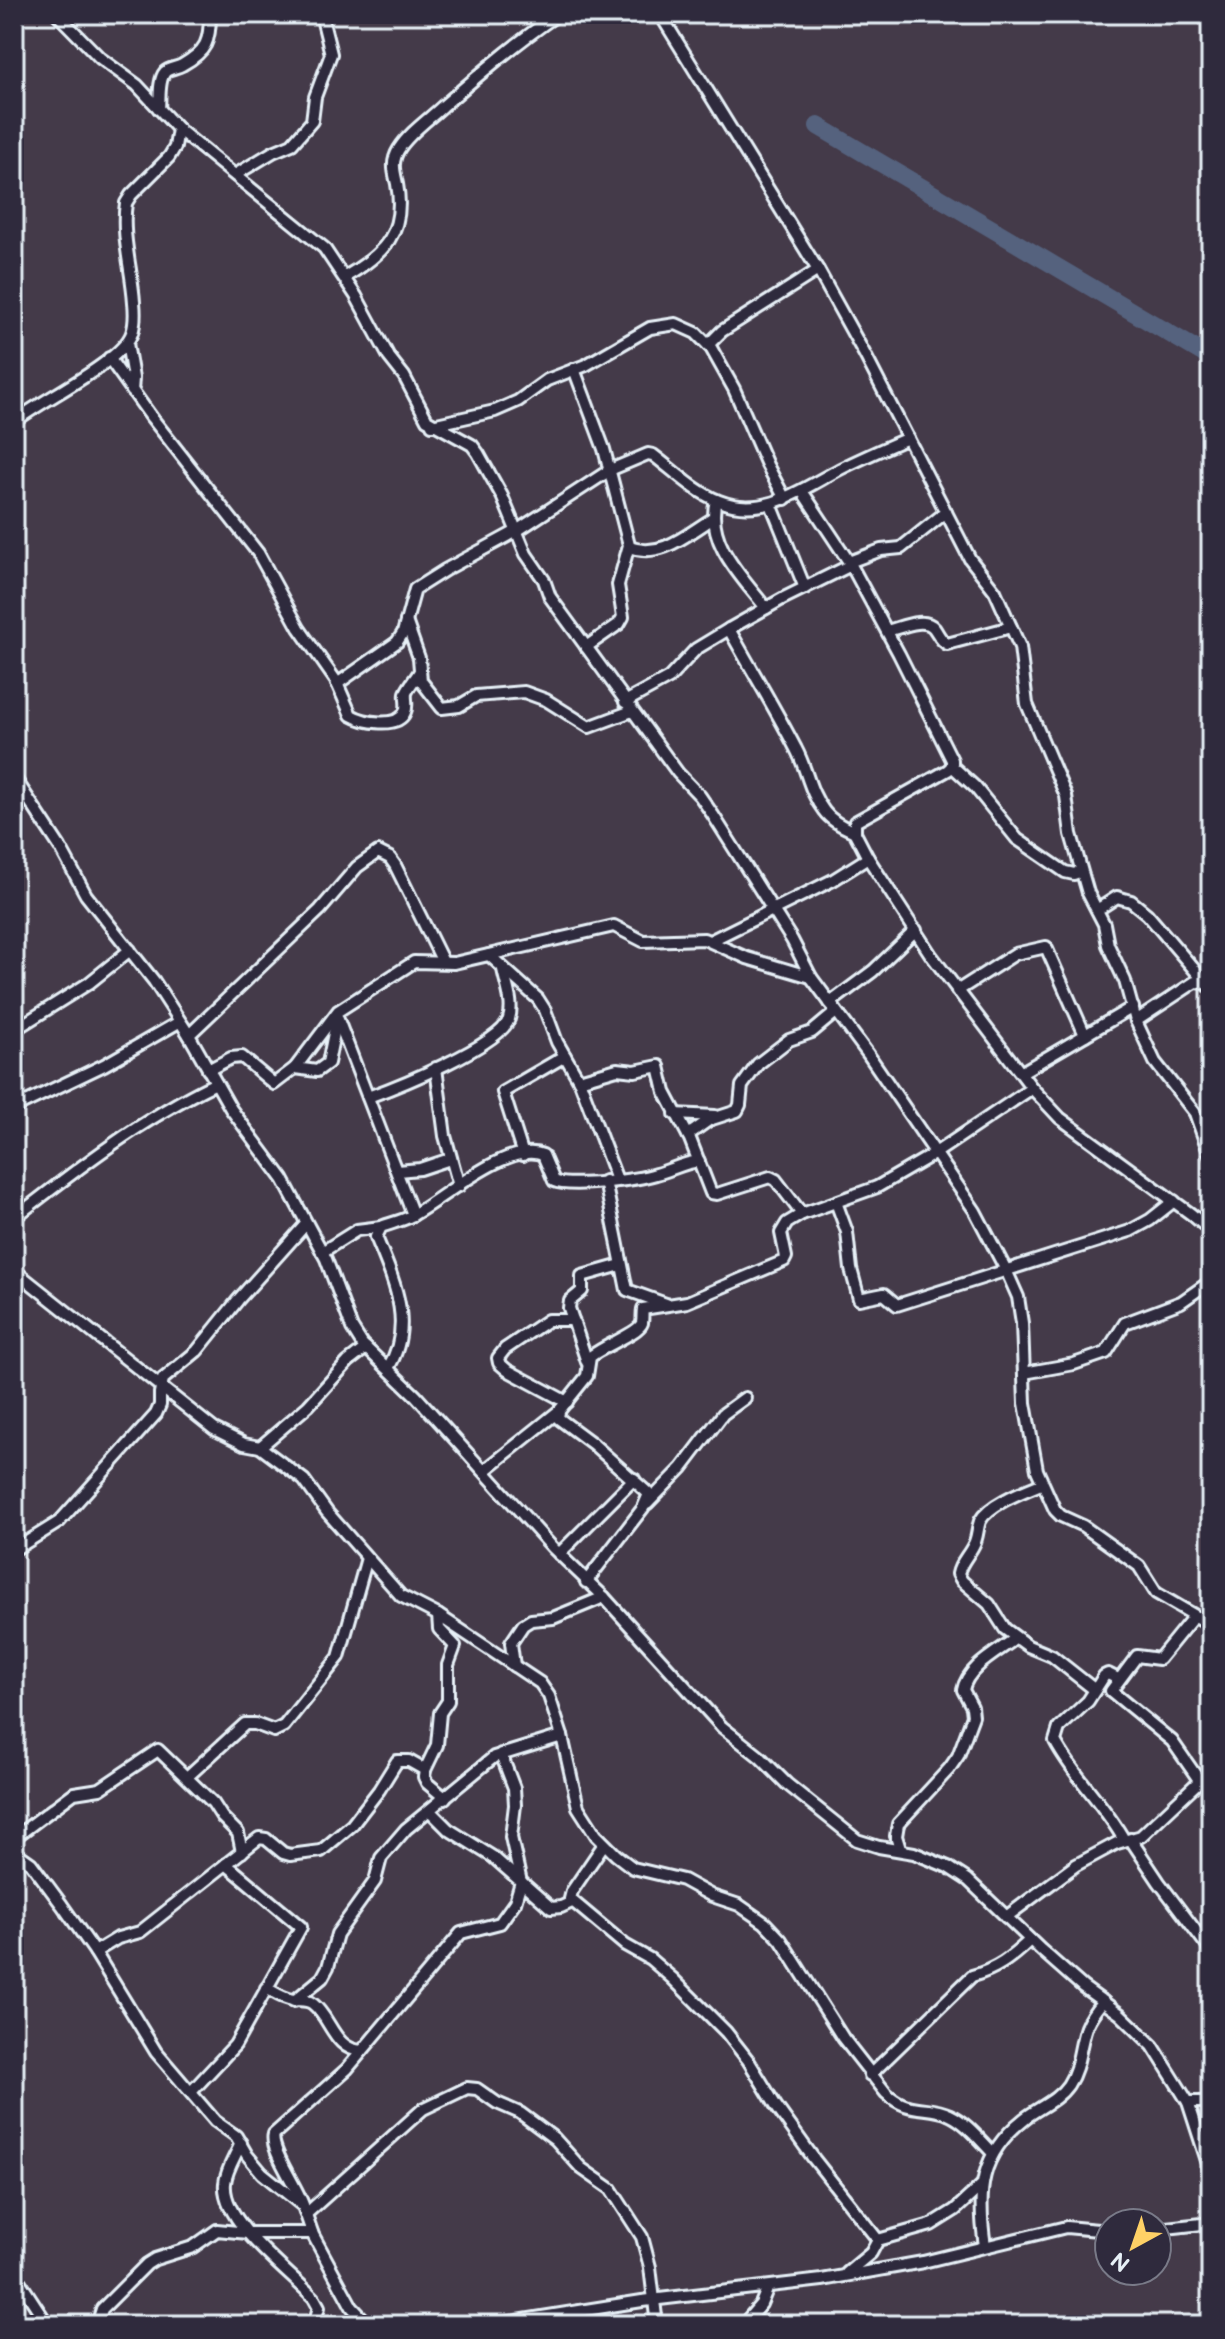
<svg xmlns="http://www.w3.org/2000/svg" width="1225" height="2339" font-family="'Balsamiq Sans',sans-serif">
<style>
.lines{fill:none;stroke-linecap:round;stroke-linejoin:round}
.river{stroke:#54627e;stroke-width:18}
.minor-casing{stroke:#e8f1f8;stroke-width:16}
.minor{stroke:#2f2a3d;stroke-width:10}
</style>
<rect width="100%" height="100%" fill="#443a49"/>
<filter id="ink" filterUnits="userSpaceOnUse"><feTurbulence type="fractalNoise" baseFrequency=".0125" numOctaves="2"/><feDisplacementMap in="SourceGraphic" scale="16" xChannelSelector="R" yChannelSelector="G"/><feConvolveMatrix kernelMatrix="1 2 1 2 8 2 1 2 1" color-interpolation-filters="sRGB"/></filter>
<g filter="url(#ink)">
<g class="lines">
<path class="river" d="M 818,126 L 1211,358"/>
<defs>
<g id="minor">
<path d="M 57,14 L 100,58 L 137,85 L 178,129 L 324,248 L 356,296 L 389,357 L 404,376 L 427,420 L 472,445 L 478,453 L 502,496 L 526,554 L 544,580 L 550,597 L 678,773 L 700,796 L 713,815 L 792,940 L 811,977 L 868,1054 L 975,1211 L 1006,1270 L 1018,1297 L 1022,1323 L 1025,1403 L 1037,1470 L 1055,1510 L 1061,1516 L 1083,1526 L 1139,1566 L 1156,1593 L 1211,1625"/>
<path d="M 660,14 L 818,270 L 864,353 L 970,559 L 995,591 L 1020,647 L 1027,704 L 1066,796 L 1071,834 L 1088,893 L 1104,924 L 1108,945 L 1125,981 L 1136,1021 L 1155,1062 L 1195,1113 L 1211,1158"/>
<path d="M 159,109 C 160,99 158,80 165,72 C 169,68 177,68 182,65 C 207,51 210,41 210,14"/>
<path d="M 235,175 L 273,152 L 292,144 L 312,121 L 315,97 L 331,54 L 321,14"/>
<path d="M 345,277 C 384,254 406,233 397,184 C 394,171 391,162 399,149 C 410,132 428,120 443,106 C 480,74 517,42 558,14"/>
<path d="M 127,343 L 133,378 L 132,391"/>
<path d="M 708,345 L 722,331 L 818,270"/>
<path d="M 109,358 L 152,418 L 258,553 L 299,628 L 336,681 L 351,715 C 363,722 398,729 405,712 C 408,706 405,699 406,693 C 409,686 416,678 420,671"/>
<path d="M 574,369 L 604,449 L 629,545 L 618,585 L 623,617 L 619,624 L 586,647"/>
<path d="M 14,422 C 41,400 122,362 132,333 C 135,324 135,312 134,302 C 132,270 121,235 126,203 L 131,195 L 169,157 L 175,147 L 178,129"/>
<path d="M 432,425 L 495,411 L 518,401 L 547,380 L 586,365 L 650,328 L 676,324 L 696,333 L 711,348 L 734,389 L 767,465 L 785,499"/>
<path d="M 802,491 L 851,565 L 899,654 L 952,760 L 952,766 L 948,770 L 855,822 L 855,833 L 868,858 L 931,955 L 1032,1088 L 1060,1118 L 1191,1214 L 1211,1231"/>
<path d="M 716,500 C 705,542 742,577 766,608"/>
<path d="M 771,504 L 805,588"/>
<path d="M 629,547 C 661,559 686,535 712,519"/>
<path d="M 849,562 L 881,550 L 901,548 L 946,512"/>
<path d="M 406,621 L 419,658 L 421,681 L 442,708 L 459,706 L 476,696 L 524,692 L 546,700 L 589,727 L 632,711"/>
<path d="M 729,629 C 751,669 775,708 796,749 C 807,769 809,792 824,811 C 831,821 843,827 855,832"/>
<path d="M 887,631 C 900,628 924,616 934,628 C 939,635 940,640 947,644 L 1011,627"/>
<path d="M 337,684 L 397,642 L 403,633 L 415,589 L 445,570 L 515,532 L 610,470 L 648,454 L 653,455 C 673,470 695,492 719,501 C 764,519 802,489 840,469 C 862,458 885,448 908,438"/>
<path d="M 625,702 L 669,678 L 696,649 L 729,629 L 784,598 L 851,565"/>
<path d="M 952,766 L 975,787 L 1017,839 L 1065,872 L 1074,874 L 1081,871"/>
<path d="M 14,777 L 60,847 L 86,895 L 154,981 L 189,1035 L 231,1109 L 283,1179 L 326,1259 L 352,1328 L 362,1344 L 416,1396 L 553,1548 L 604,1597 L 722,1727 L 760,1757 L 787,1784 L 857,1840 L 879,1847 L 914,1853 L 948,1867 L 968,1880 L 1041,1950 L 1083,1987 L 1120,2014 L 1153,2046 L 1188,2102 L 1211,2173"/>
<path d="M 1097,910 L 1117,897 L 1131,901 L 1147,914 L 1211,989"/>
<path d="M 710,941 L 833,880 L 868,858"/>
<path d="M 489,955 L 538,999 L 545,1010 L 557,1042 L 580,1082 L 617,1180"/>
<path d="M 957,991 L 1015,954 L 1046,947 L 1085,1035"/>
<path d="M 830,1003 L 873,971 L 916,930"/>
<path d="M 337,1017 L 413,1215"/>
<path d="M 1136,1021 L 1189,986 L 1195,982 L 1207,983"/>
<path d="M 14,1030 L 89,983 L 130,950"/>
<path d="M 189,1035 L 320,910 L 357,867 L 378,852 L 390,858 L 395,865 L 443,962"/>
<path d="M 295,1068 L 317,1071 L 328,1063 L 337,1018"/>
<path d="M 436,1068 L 445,1136 L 459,1186"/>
<path d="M 208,1070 L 231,1058 L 242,1057 L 274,1084 L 295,1068 L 338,1011 L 414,962 L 454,963 L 614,926 L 643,941 L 704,939 L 747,958 L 811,977"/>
<path d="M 1022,1072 L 1133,1007"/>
<path d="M 579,1080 L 617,1069 L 635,1071 L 659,1066 L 665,1092 L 690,1139 L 711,1193 L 717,1194 L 770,1177 L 776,1180 L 802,1214"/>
<path d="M 368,1097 C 396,1087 501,1045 509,1019 C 514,1003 506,985 503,969"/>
<path d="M 14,1108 L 104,1065 L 179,1022"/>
<path d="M 675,1114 L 715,1116"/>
<path d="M 688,1135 L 709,1120 L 737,1111 L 740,1105 L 742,1086 L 758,1064 L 789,1040 L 812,1032 L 836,1012"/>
<path d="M 523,1155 L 503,1092 L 565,1056"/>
<path d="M 397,1171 L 420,1169 L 450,1159"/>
<path d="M 605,1181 L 627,1290 L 666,1304"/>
<path d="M 836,1202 L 847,1232 L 851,1269 L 859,1299 L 884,1294 L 897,1305 L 1130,1231 L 1150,1220 L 1174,1201"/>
<path d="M 14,1218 C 77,1169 143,1118 216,1083"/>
<path d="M 322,1252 L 357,1230 L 381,1227"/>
<path d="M 14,1270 L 214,1429 L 244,1444 L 260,1447 L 304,1480 L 327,1512 L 401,1596 L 438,1615 L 540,1683 L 549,1696 L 562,1736 L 578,1807 L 596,1835 L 616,1855 L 633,1868 L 683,1880 L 712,1896 L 739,1905 L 765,1923 L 781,1940 L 843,2038 L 886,2093 C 909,2115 928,2104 950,2115 C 967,2123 980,2140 993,2153"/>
<path d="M 587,1362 L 569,1308 L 570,1301 L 582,1291 L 582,1276 L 621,1265"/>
<path d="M 388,1368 C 415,1325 394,1281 376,1237 L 381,1227 C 391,1223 402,1221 411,1216 C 442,1200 508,1140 543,1155 L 554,1181 C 570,1188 637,1180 656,1174 C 671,1170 683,1163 699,1161"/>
<path d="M 1024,1373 L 1074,1364 L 1106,1353 L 1125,1323 L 1181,1302 L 1211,1281"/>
<path d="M 567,1402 L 507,1370 L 499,1363 L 498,1358 L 505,1349 L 548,1320 L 573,1320"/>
<path d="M 260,1447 L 308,1406 L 348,1362 L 366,1348"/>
<path d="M 484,1471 L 559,1411"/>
<path d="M 1041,1484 C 1024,1491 989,1504 980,1521 C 977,1529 978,1538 973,1546 C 968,1556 960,1563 958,1574 L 962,1581 L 989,1604 L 1005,1629 L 1028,1646 L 1052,1656 L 1095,1690"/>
<path d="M 647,1504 L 682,1468 L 723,1414 L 745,1398"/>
<path d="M 14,1550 L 59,1522 L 156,1414 L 160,1405 L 160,1393 L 163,1379 L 197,1351 L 238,1300 L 306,1224"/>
<path d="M 559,1554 L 634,1479"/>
<path d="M 586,1582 L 643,1508 L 649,1494 L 593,1444 L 558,1418 L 559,1411 L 587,1376 L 590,1357 C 601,1347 639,1333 642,1323 C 643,1318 642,1314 643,1309 L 687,1302 L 784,1261 L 786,1257 L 781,1233 L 787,1223 L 802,1214 L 877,1187 L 934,1154 L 1032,1088"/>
<path d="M 438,1615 L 439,1629 L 455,1646 L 448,1665 L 448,1701 L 440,1713 L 437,1745 L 425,1770 L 424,1777 L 427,1783 L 445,1798"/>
<path d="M 1194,1616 L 1159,1659 L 1137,1656 L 1111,1691 L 1172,1741 L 1199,1780"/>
<path d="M 514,1666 L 511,1643 L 523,1625 L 531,1620 L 553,1618 L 604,1597"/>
<path d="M 1118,1679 L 1108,1674 L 1104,1676 L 1088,1701 L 1059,1728 L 1055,1741 C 1074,1777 1105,1805 1124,1840"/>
<path d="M 187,1777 L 245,1724 L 255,1724 L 274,1731 L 284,1726 L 339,1657 L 367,1558"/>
<path d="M 430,1811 L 448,1829 L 493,1857 L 551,1908 L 561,1907 L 572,1902"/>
<path d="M 14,1838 L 74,1793 L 100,1789 L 158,1750 L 213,1803 L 222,1817 L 238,1833 L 242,1852"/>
<path d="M 1131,1840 L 1159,1882 L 1211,1951"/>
<path d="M 604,1844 L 572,1891 L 570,1899 L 625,1945 L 650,1959 L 672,1978 L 726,2032 L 748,2060 L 776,2106 L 814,2159 L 878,2240"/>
<path d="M 900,1849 L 896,1836 L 898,1824 L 949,1769 L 958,1756 L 973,1716 L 972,1707 L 963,1690 C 967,1667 998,1652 1016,1638"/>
<path d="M 14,1851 L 31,1863 L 62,1905 L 95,1952 L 156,2052 L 215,2121 L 236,2136 L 247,2155 L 262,2173 L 303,2206 L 313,2235 L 352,2307 L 369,2325"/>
<path d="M 1006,1917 L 1076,1865 L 1117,1843 L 1141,1836 L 1211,1770"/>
<path d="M 95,1952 L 118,1938 L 140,1932 L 259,1838 L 266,1839 L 283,1853 L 290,1855 L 321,1851 L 352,1825 L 379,1790 L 397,1761 L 409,1761 L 425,1770"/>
<path d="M 266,1988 C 274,1992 280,1997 289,1999 C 298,2002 306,1998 313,2004 C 331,2018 334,2050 362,2051"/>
<path d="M 294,2001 L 322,1978 L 328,1967 L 337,1934 L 375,1881 L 381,1858 L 406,1829 L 494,1757 L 562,1736"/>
<path d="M 870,2075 L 972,1976 C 997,1969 1011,1958 1030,1940"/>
<path d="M 192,2091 L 235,2045 L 301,1927 L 226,1864"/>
<path d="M 1188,2102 L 1202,2102 L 1211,2097"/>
<path d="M 241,2143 C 236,2155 226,2170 225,2183 C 221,2222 290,2272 314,2298 L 319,2307 L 314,2325"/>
<path d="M 303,2205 C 297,2186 269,2149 274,2134 L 347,2069 L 461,1933 L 500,1923 L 515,1902 L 521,1882 L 511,1837 L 515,1805 L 514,1788 L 501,1754"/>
<path d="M 306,2214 L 423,2109 L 467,2088 L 477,2089 L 497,2103 L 520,2113 L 555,2139 L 581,2168 L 611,2189 L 642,2237 L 650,2267 L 657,2325"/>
<path d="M 1157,2229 L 1211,2223"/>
<path d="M 985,2246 C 977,2192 979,2155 1024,2119 C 1039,2107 1057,2101 1068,2085 C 1080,2067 1079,2047 1086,2027 C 1090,2017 1096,2009 1103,2001"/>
<path d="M 14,2273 L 48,2325"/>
<path d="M 847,2273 L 871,2253 L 878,2240 L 931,2225 L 955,2210 L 981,2186"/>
<path d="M 97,2325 L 102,2309 L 147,2264 L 155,2259 L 193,2247 L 217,2230 L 248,2233 L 312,2233"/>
<path d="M 491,2325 L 642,2301 L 822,2280 L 923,2262 L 1066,2227 L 1109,2231"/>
<path d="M 743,2325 L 761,2304 L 768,2287"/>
</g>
</defs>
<use href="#minor" class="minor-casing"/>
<use href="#minor" class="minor"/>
</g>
</g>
<rect width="1225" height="2339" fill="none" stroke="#2f2a3d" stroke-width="48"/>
<rect x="24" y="24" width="1177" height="2291" fill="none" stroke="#e8f1f8" stroke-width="3" filter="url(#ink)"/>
<g transform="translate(1133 2247) rotate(220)"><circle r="38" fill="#2f2a3d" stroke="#797a88" stroke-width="2"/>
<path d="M0-6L14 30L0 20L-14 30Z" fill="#ffd166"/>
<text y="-12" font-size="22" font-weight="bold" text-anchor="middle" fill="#e8f1f8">N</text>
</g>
</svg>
